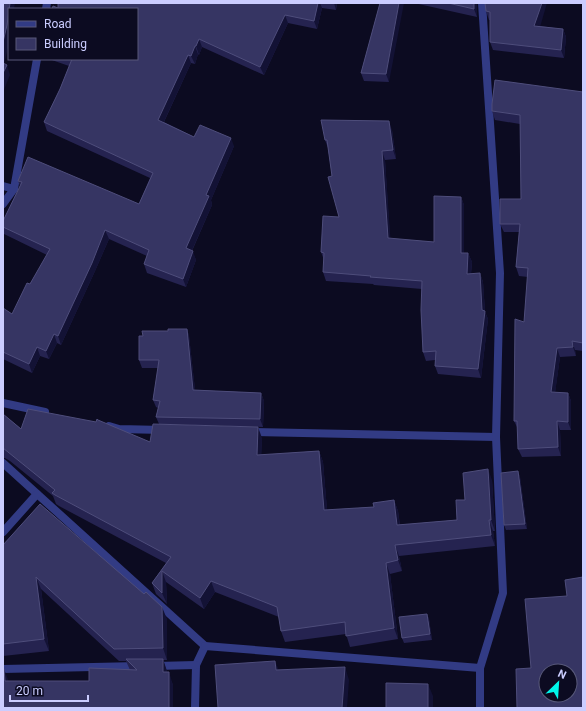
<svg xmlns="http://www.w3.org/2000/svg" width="586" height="711" font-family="Roboto,sans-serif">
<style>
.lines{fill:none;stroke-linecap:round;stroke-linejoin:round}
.street{stroke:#323b84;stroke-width:8}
.wall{fill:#252350}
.shaded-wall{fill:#131235}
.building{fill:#363563;stroke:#4e4d7b;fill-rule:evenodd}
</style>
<rect width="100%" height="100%" fill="#0c0b21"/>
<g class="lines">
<g class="street">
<path d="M 46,9 L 47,3"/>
<path d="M 3,186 L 14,189"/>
<path d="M 3,204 L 14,189 L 37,59"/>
<path d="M 3,403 L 45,412"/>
<path d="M 109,426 L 119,429 L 163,430"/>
<path d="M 251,432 L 496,437"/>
<path d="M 3,463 L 205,646 L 196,665 L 195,708"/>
<path d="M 3,532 L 37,494"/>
<path d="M 205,646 L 480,668"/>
<path d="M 156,666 L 196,665"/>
<path d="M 3,669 L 138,666"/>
<path d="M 480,708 L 480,668 L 503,593 L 496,437 L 500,273 L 482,3"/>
</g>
</g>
<g class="wall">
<path d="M 58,3 L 337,3 L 336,10 L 322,8 L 317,29 L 288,23 L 264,75 L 202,47 L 199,55 L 198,54 L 195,64 L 191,63 L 164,122 L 194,137 L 234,146 L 211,200 L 212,205 L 192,251 L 196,260 L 186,287 L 147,273 L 144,264 L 147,256 L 109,239 L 95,271 L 61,345 L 57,343 L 49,359 L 40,356 L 32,373 L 3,359 L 3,308 L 12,314 L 47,255 L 4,234 L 3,232 L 3,221 L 20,186 L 18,181 L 139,204 L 150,178 L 47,131 L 44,122 L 60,89 L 69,66 L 49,59 L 137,59 L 58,8 Z"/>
<path d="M 380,3 L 389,82 L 364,81 L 361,73 Z"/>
<path d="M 414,3 L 477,3 L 477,17 Z"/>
<path d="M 486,11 L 540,26 L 563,29 L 566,37 L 564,58 L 493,50 L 490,42 L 490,20 L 489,20 Z"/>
<path d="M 583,92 L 583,351 L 575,350 L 576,356 L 560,357 L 555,392 L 568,393 L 571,401 L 571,430 L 560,430 L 561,456 L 522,457 L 518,449 L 518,429 L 514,421 L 524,322 L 528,277 L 519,276 L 516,267 L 519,232 L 504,232 L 500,224 L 521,199 L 520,124 L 495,120 L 492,111 Z"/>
<path d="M 392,130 L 396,159 L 385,160 L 390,239 L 434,242 L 461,197 L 464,205 L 464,253 L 468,253 L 472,262 L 471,274 L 480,273 L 483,282 L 485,312 L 488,319 L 481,378 L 438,374 L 435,366 L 435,360 L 426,361 L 423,352 L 422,289 L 374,285 L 373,284 L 326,281 L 323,272 L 324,260 L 321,252 L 339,217 L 332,176 L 328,148 L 325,140 Z"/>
<path d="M 187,329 L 189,336 L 195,390 L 261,393 L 264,401 L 263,427 L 159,424 L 156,417 L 158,408 L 156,407 L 153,400 L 158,368 L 142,368 L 139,360 L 143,336 L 168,331 Z"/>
<path d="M 3,414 L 21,429 L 150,442 L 262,438 L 261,455 L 319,451 L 323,462 L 327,510 L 374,507 L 394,500 L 398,511 L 400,525 L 457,520 L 465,500 L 492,480 L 495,531 L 493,531 L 495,546 L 399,556 L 402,571 L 390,574 L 398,639 L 350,647 L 346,634 L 285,642 L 281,631 L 279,617 L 215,592 L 204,609 L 166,582 L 167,604 L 156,594 L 152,583 L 166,563 L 59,506 L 56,504 L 53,496 L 10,461 L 5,458 L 3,458 Z"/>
<path d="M 518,471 L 520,477 L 527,529 L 506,530 L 504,525 Z"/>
<path d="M 3,545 L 167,619 L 167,660 L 163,660 L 167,672 L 173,685 L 173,708 L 3,708 L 9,681 L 89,681 L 130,670 L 126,661 L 119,661 L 41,589 L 49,651 L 3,656 Z"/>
<path d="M 427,614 L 429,619 L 432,640 L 404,643 L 402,638 Z"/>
</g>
<g class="shaded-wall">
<path d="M 10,3 L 15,3 L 14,9 L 9,9 Z"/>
<path d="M 318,3 L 320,3 L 322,8 L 317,29 L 314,21 Z"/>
<path d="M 334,3 L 337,3 L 336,10 Z"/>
<path d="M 399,3 L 404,3 L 389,82 L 386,74 Z"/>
<path d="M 474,3 L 477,3 L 477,17 L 474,9 Z"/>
<path d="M 542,3 L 547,3 L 538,34 L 534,26 Z"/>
<path d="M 9,11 L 9,44 L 3,68 L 3,42 Z"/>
<path d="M 285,15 L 288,23 L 264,75 L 260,67 Z"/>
<path d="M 563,29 L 566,37 L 564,58 L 561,50 Z"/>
<path d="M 199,39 L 202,47 L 199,55 L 196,46 Z"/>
<path d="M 195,46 L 198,54 L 195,64 L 191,56 Z"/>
<path d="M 188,55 L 191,63 L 161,128 L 158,120 Z"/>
<path d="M 7,65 L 10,75 L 3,92 L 3,73 Z"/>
<path d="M 389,121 L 392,130 L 396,159 L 393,150 Z"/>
<path d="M 231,138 L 234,146 L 211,200 L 212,205 L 189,257 L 186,248 L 206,195 Z"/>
<path d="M 382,151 L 385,160 L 391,247 L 388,238 Z"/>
<path d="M 461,197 L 464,205 L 464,261 L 461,253 Z"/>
<path d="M 105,230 L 109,239 L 95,271 L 61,345 L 58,336 Z"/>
<path d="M 193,251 L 196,260 L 186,287 L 183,279 Z"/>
<path d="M 468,253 L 472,262 L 470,283 L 467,274 Z"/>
<path d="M 480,273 L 483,282 L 485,312 L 488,319 L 481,378 L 478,369 L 482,310 Z"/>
<path d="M 187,329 L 189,336 L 196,398 L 193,390 Z"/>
<path d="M 54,334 L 57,343 L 49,359 L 46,351 Z"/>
<path d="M 572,341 L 575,350 L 576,356 L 573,347 Z"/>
<path d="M 37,347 L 40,356 L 32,373 L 29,364 Z"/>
<path d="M 557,348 L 560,357 L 554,401 L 551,392 Z"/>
<path d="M 261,393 L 264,401 L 263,427 L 260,419 Z"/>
<path d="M 568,393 L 571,401 L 571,430 L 568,422 Z"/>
<path d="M 557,421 L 560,430 L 561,456 L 558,447 Z"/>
<path d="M 258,427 L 262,438 L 261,466 L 257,455 Z"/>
<path d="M 319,451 L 323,462 L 328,521 L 324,510 Z"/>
<path d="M 488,469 L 492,480 L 495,531 L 491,520 Z"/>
<path d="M 518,471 L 520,477 L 527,529 L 525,524 Z"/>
<path d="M 394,500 L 398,511 L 401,536 L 397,525 Z"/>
<path d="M 489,520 L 493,531 L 495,546 L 491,535 Z"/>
<path d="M 395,545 L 399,556 L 402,571 L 398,560 Z"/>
<path d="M 386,563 L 390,574 L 398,639 L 394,628 Z"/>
<path d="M 162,571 L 166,582 L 167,604 L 162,593 Z"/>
<path d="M 36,577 L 41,589 L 49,651 L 44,639 Z"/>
<path d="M 211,581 L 215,592 L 204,609 L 200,598 Z"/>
<path d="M 162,607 L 167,619 L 167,660 L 163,648 Z"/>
<path d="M 427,614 L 429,619 L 432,640 L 430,634 Z"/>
<path d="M 163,659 L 167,671 L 167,685 L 163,672 Z"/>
<path d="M 275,661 L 280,673 L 276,670 Z"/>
<path d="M 345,667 L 349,680 L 347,708 L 342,708 Z"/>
<path d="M 4,669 L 9,682 L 5,681 Z"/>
<path d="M 169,672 L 173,685 L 173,708 L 169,708 Z"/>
<path d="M 428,684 L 433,696 L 433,708 L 428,708 Z"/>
</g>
<g class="building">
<path d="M 3,3 L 10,3 L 7,25 L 3,42 Z"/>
<path d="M 58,3 L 318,3 L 314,21 L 285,15 L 260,67 L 199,39 L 196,46 L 195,46 L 191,56 L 188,55 L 158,120 L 194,137 L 200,125 L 231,138 L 206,195 L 209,196 L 186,248 L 193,251 L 183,279 L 144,264 L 149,250 L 105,230 L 92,263 L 58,336 L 54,334 L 46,351 L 37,347 L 29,364 L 3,352 L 3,308 L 12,314 L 27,283 L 30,284 L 50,249 L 3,227 L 3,221 L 22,182 L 18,181 L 28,157 L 139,204 L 153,173 L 44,122 L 60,89 L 72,59 L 71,59 L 137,59 L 137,9 L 52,9 L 53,6 L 58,8 Z"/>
<path d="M 380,3 L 399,3 L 386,74 L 361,73 Z"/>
<path d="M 448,3 L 474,3 L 474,9 Z"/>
<path d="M 485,3 L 542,3 L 534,26 L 563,29 L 561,50 L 490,42 L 490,12 L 486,11 Z"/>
<path d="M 3,63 L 7,65 L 3,73 Z"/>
<path d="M 495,80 L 583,92 L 583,343 L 572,341 L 573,347 L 557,348 L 551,392 L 568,393 L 568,422 L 557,421 L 558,447 L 518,449 L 517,421 L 514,421 L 515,319 L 524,322 L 528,268 L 516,267 L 520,224 L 500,224 L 500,199 L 521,199 L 520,115 L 492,111 L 492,104 Z"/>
<path d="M 321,120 L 389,121 L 393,150 L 382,151 L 388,238 L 434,242 L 434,196 L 461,197 L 461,253 L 468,253 L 467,274 L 480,273 L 482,310 L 485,311 L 478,369 L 435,366 L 436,351 L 423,352 L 421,310 L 422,281 L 370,277 L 371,276 L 323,272 L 324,253 L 321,252 L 323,216 L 339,217 L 328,177 L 332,176 L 327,140 L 325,140 Z"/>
<path d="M 168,329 L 187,329 L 193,390 L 261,393 L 260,419 L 156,417 L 160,401 L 153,400 L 159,360 L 139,360 L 139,336 L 143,336 L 142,331 L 168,331 Z"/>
<path d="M 28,409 L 96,422 L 97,419 L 98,420 L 150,442 L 153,424 L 258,427 L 257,455 L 319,451 L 324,510 L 374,507 L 373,503 L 394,500 L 397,525 L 457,520 L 456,500 L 465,500 L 463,473 L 488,469 L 491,520 L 489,520 L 491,535 L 395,545 L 398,560 L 386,563 L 394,628 L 346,636 L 345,622 L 281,631 L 277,607 L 211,581 L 200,598 L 162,571 L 162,593 L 152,583 L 171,557 L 55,495 L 52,493 L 55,490 L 3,448 L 3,414 L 21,429 Z"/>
<path d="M 518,471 L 525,524 L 504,525 L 501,473 Z"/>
<path d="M 40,504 L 144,594 L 146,592 L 162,607 L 163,648 L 114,649 L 36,577 L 44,639 L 3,644 L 3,545 Z"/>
<path d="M 583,577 L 583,708 L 517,708 L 516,669 L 531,668 L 525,599 L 567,596 L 565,580 ZM 546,671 L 570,671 L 570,695 L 546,695 Z"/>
<path d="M 427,614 L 430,634 L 402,638 L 399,617 Z"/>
<path d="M 126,659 L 163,659 L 163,672 L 169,672 L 169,708 L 3,708 L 3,669 L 4,669 L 5,681 L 89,681 L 89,668 L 137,670 Z"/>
<path d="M 275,661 L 276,670 L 345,667 L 342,708 L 218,708 L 215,665 Z"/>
<path d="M 386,683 L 428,684 L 428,708 L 386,708 Z"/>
</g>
<rect width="586" height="711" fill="none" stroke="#cbcdff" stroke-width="8"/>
<rect x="8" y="8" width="130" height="52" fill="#0c0b21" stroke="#58597a"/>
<rect x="16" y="21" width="20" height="6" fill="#323b84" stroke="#58597a"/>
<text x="44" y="28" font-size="12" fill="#cbcdff">Road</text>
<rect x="16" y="38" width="20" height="12" fill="#363563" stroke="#58597a"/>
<text x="44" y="48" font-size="12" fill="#cbcdff">Building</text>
<g transform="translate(558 683) rotate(25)"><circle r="19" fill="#0c0b21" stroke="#58597a"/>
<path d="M0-3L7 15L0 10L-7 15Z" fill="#00f6ea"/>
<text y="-6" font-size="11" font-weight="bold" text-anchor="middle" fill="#cbcdff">N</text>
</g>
<path d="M10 695v6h78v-6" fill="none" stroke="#cbcdff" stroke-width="2"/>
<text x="16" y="695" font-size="12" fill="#cbcdff" stroke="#0c0b21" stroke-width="3" paint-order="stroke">20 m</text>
</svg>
